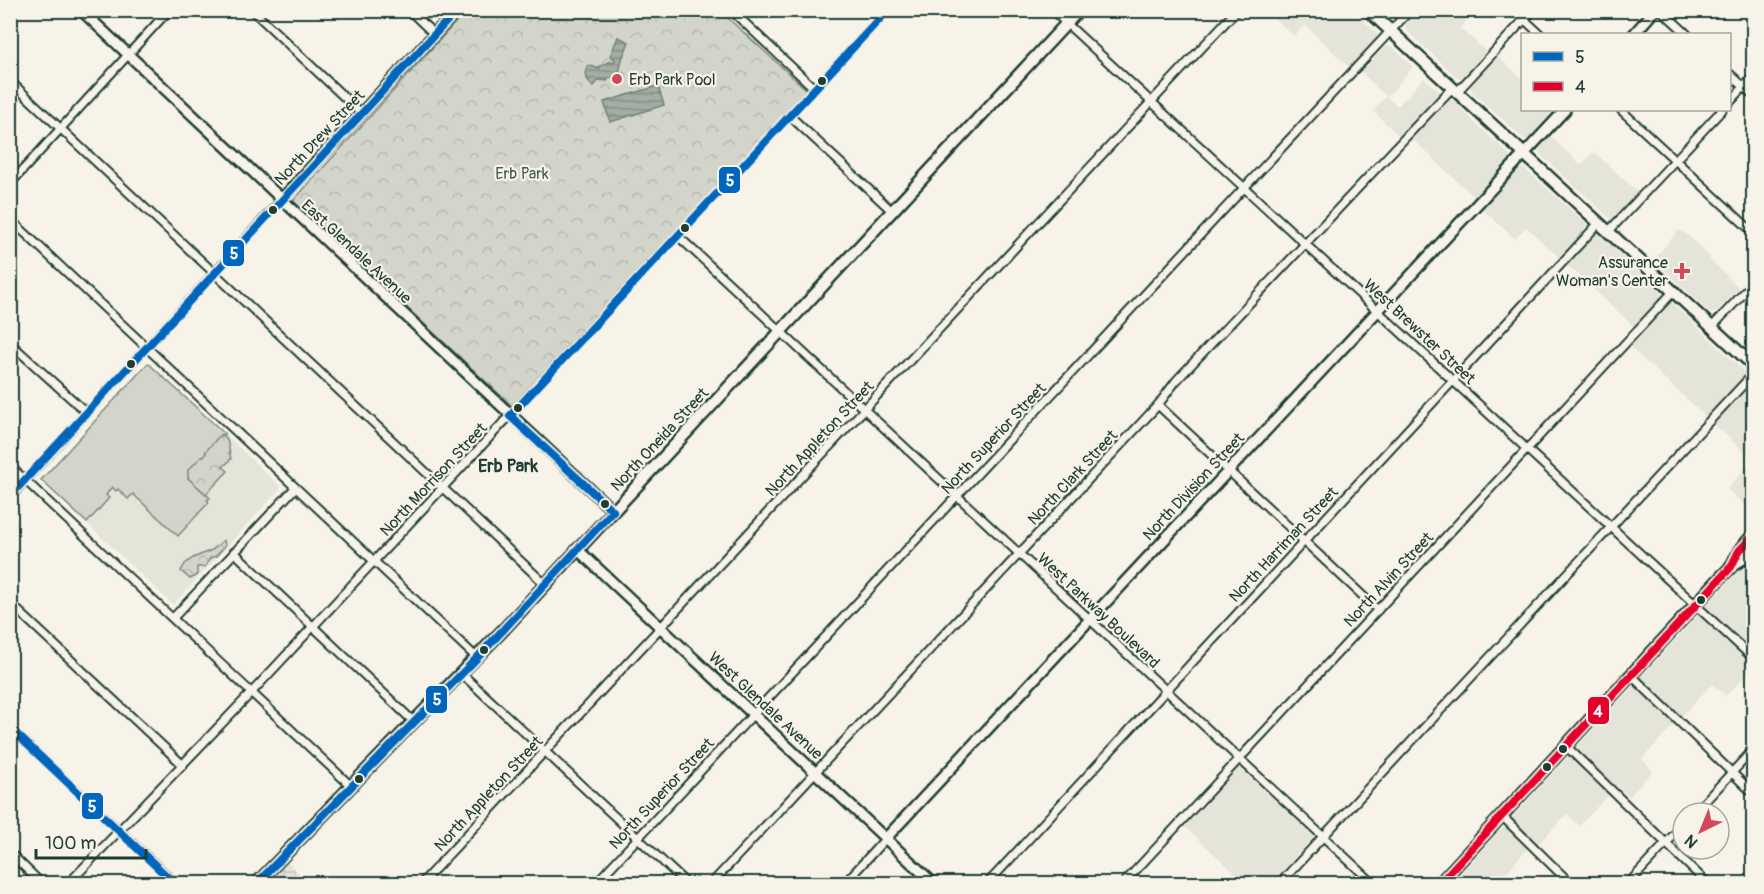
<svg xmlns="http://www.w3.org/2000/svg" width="1764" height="894" font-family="Pangolin,sans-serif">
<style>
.built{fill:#e5e4d9}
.industrial{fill:url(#industrial-grid)}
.green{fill:#d3d5ca;stroke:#79897f;stroke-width:1.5}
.forest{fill:url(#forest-crowns);stroke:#79897f;stroke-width:1.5}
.water{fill:url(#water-rules);stroke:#6f8077;stroke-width:1.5}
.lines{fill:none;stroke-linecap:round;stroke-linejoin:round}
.minor-casing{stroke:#1f3d34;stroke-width:11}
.tertiary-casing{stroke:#1f3d34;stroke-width:14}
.secondary-casing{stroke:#1f3d34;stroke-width:15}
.primary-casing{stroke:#1f3d34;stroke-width:15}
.minor{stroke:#f7f3e8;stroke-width:7}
.tertiary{stroke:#f7f3e8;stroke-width:9}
.secondary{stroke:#f7f3e8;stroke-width:10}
.primary{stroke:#f7f3e8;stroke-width:10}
.bus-1-casing{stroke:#f7f3e8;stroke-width:12}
.bus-2-casing{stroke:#f7f3e8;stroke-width:12}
.bus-1{stroke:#0065bd;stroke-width:8}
.bus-2{stroke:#e4002b;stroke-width:8}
.poi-dot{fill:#d1495b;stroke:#f7f3e8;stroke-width:2}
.bus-dot{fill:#1f3d34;stroke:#f7f3e8;stroke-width:2}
.labels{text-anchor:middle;stroke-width:4.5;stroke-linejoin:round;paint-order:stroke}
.poi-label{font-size:16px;fill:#1f3d34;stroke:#f7f3e8;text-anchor:start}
.street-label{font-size:16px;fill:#1f3d34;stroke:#f7f3e8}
.park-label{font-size:16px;fill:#435b52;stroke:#f7f3e8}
.neighbourhood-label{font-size:18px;font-weight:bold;fill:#1f3d34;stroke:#f7f3e8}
.line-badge{stroke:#f7f3e8;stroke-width:2}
.badge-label{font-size:16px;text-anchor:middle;font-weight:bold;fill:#fff}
</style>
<defs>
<pattern id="industrial-grid" width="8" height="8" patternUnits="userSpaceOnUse" patternTransform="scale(1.5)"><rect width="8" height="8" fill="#e5e4d9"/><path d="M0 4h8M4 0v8" fill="none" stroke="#c4c4bb"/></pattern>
<pattern id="forest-crowns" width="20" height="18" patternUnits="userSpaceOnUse" patternTransform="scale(1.5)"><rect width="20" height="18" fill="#d3d5ca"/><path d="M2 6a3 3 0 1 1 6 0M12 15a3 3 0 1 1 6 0" fill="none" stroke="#b5b8ae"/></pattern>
<pattern id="water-rules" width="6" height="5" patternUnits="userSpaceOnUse" patternTransform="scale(1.5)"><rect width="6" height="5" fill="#a4ada3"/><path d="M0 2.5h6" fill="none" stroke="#858e86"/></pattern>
</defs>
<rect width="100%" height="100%" fill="#f7f3e8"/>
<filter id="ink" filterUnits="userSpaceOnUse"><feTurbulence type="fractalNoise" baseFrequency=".0167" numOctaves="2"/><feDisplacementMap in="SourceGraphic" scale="12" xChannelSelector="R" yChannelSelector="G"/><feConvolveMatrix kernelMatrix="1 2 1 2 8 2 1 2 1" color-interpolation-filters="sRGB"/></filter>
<g filter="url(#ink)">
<g class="built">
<path d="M 1266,11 L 1353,11 L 1377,33 L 1378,38 L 1351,69 L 1305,25 L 1294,36 Z"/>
<path d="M 1418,11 L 1458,11 L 1468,19 L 1460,28 L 1488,53 L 1463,80 L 1459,79 L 1406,30 L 1405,25 Z"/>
<path d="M 1389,46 L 1393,47 L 1413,67 L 1387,97 L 1398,106 L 1424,78 L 1439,91 L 1455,102 L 1478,126 L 1508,153 L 1508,160 L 1475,198 L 1405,132 L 1399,136 L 1373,111 L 1386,96 L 1361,72 L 1385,47 Z"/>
<path d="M 1497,56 L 1522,79 L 1522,110 L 1555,110 L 1528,139 L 1524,139 L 1472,92 L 1470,86 Z"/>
<path d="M 1550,136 L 1581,165 L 1594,152 L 1640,194 L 1616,219 L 1611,219 L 1540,154 L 1539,149 Z"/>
<path d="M 1521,168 L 1525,169 L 1611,245 L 1753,380 L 1753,513 L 1727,489 L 1753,460 L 1630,347 L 1641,333 L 1526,227 L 1515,239 L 1481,208 L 1517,171 Z"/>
<path d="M 1679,230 L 1683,233 L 1684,232 L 1710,257 L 1709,259 L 1739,288 L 1716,313 L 1710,313 L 1653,260 Z"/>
<path d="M 149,363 L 280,486 L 280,489 L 173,605 L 41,480 Z"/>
<path d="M 1753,555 L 1753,668 L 1726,696 L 1712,684 L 1642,759 L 1653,771 L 1629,797 L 1617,786 L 1579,826 L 1567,814 L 1538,844 L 1528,848 L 1499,880 L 1502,883 L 1451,884 Z"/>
<path d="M 1239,767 L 1314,837 L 1271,883 L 1246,883 L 1185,827 Z"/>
</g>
<path class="industrial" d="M 287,862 L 309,883 L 267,883 Z"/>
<path class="green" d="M 148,363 L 225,434 L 220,435 L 188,478 L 210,498 L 207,500 L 209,502 L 178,536 L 133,494 L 128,499 L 118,489 L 116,491 L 112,487 L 106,495 L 109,498 L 87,523 L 41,480 Z"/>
<g class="forest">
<path d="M 466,11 L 720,11 L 807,90 L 512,406 L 293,201 Z"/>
<path d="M 220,435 L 224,436 L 227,439 L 231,459 L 223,467 L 228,471 L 206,494 L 188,478 L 188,470 L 201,457 L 205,455 L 206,451 Z"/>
<path d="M 224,540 L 225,546 L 216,556 L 210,558 L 205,567 L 197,567 L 197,575 L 190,579 L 181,571 L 185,564 L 193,558 L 212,550 Z"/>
</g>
<g class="water">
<path d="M 618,37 L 629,42 L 622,59 L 619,73 L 613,78 L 609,78 L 607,81 L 599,80 L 593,87 L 587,79 L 586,70 L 588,65 L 599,69 L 599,67 L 608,62 L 615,61 L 615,59 L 610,56 Z"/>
<path d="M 658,86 L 664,105 L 610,122 L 604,102 Z"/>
</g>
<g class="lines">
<defs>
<g id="minor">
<path d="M 252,10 L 361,113"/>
<path d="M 409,10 L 434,34"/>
<path d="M 731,10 L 815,89"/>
<path d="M 1052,10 L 1754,659"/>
<path d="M 1514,10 L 1540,34"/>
<path d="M 1661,10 L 1687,34"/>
<path d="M 1730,74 L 1754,96"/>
<path d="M 10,81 L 546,585"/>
<path d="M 1457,92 L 1533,10"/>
<path d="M 1730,102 L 1754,76"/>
<path d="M 1621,110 L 1754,233"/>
<path d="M 790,116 L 892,211"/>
<path d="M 10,184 L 169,10"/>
<path d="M 10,219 L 477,658"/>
<path d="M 1608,232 L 1722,110"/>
<path d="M 678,236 L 1374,884"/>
<path d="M 1711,328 L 1754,282"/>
<path d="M 10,343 L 87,413"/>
<path d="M 1158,405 L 1378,610"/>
<path d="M 10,466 L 351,786"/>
<path d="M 10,497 L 281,200"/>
<path d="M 234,552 L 414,722"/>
<path d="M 10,603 L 183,765"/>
<path d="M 173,618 L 295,488"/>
<path d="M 462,674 L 687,884"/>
<path d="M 1631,675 L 1754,794"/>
<path d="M 10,728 L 176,884"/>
<path d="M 1566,746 L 1708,884"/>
<path d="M 1694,813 L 1754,749"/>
<path d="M 1501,815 L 1571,884"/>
<path d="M 10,853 L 42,884"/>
<path d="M 68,884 L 252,692 L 888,10"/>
<path d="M 421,884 L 1237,10"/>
<path d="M 595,884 L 1410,10"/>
<path d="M 711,884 L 1158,405 L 1176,381 L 1452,88"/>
<path d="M 844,884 L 886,838"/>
<path d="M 987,884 L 1599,223"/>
<path d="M 1123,884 L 1673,292"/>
<path d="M 1279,884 L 1754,373"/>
<path d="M 1628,884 L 1683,825"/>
</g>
<g id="tertiary">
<path d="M 81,10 L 613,511"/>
<path d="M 1634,34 L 1655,10"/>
<path d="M 281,200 L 457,10"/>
<path d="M 577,549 L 934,884"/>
<path d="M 886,838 L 1565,110"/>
</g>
<g id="secondary">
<path d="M 1368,10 L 1754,366"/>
<path d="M 256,884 L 504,629 L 1079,10"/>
</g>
<g id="primary">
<path d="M 1731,566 L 1746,557 L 1754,549"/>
<path d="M 1439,884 L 1722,576 L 1731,567 L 1739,551 L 1754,534"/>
</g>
</defs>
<use href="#minor" class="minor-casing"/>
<use href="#tertiary" class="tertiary-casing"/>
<use href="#secondary" class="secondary-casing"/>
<use href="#primary" class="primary-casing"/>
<use href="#minor" class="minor"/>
<use href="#tertiary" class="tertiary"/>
<use href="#secondary" class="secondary"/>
<use href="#primary" class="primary"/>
<defs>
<g id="bus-1">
<path d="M 510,416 L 888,10"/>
<path d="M 510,416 L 613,511"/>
<path d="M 10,496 L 457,10"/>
<path d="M 10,728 L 175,884"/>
<path d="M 256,884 L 477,658 L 613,511"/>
</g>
<path id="bus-2" d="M 1439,884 L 1731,567 L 1739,551 L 1754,535"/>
</defs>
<use href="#bus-1" class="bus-1-casing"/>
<use href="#bus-2" class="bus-2-casing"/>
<use href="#bus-1" class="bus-1"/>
<use href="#bus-2" class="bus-2"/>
</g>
</g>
<g class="poi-dot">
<circle cx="617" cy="79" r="6"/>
<path d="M1679 262h6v6h6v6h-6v6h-6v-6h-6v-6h6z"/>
</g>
<g class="bus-dot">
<circle cx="822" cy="81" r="5"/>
<circle cx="273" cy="210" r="5"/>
<circle cx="685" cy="228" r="5"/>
<circle cx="131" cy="364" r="5"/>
<circle cx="518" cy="408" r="5"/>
<circle cx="605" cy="504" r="5"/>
<circle cx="1701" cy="600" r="5"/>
<circle cx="484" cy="650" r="5"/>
<circle cx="1563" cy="749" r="5"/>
<circle cx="1547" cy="767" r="5"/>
<circle cx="359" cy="779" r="5"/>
</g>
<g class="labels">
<g class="poi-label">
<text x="629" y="85">Erb Park Pool</text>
<text x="1668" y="268" text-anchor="end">Assurance<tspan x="1668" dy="18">Woman's Center</tspan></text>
</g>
<g class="street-label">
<text transform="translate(319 137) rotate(-47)" y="6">North Drew Street</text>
<text transform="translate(357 251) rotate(43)" y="6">East Glendale Avenue</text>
<text transform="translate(1420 331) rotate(43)" y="6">West Brewster Street</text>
<text transform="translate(819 438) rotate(-47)" y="6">North Appleton Street</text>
<text transform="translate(993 438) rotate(-47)" y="6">North Superior Street</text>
<text transform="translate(659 439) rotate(-47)" y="6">North Oneida Street</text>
<text transform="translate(1072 477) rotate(-47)" y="6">North Clark Street</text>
<text transform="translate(433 479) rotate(-47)" y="6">North Morrison Street</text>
<text transform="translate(1193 486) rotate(-47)" y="6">North Division Street</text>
<text transform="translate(1283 544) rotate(-47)" y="6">North Harriman Street</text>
<text transform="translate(1388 579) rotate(-47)" y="6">North Alvin Street</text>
<text transform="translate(1099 610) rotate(43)" y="6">West Parkway Boulevard</text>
<text transform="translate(766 705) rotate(43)" y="6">West Glendale Avenue</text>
<text transform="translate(488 793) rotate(-47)" y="6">North Appleton Street</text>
<text transform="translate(661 793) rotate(-47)" y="6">North Superior Street</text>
</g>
<g class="park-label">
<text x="522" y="179">Erb Park</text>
</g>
<g class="neighbourhood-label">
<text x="508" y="472">Erb Park</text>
</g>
</g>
<g class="line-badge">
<rect x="718" y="166" width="23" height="28" rx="6" fill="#0065bd"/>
<rect x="222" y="239" width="23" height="28" rx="6" fill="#0065bd"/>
<rect x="425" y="685" width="23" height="29" rx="6" fill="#0065bd"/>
<rect x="1587" y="696" width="23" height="29" rx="6" fill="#e4002b"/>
<rect x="81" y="792" width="23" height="28" rx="6" fill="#0065bd"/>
</g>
<g class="badge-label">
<text x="730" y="186">5</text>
<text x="234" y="259">5</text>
<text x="437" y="705">5</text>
<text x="1598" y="717">4</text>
<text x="92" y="812">5</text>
</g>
<rect width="1764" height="894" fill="none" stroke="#f7f3e8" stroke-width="36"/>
<rect x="18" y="18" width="1728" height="858" fill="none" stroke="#1f3d34" stroke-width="2" filter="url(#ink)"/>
<rect x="1521" y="33" width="210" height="78" fill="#f7f3e8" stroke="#a1aaa0" stroke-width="1.5"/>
<rect x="1533" y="52" width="30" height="9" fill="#0065bd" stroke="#a1aaa0" stroke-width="1.5"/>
<text x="1575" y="63" font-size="18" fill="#1f3d34">5</text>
<rect x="1533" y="82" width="30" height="9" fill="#e4002b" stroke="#a1aaa0" stroke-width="1.5"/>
<text x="1575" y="93" font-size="18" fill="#1f3d34">4</text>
<g transform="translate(1701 831) rotate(223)"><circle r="28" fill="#f7f3e8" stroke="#a1aaa0" stroke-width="1.5"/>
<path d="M0-4.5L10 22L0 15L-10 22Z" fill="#d1495b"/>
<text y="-9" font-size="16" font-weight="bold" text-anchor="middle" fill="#1f3d34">N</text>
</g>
<path d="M36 849v9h110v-9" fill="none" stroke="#1f3d34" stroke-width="3"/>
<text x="45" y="849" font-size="18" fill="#1f3d34" stroke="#f7f3e8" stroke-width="4.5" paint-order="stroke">100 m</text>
</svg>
